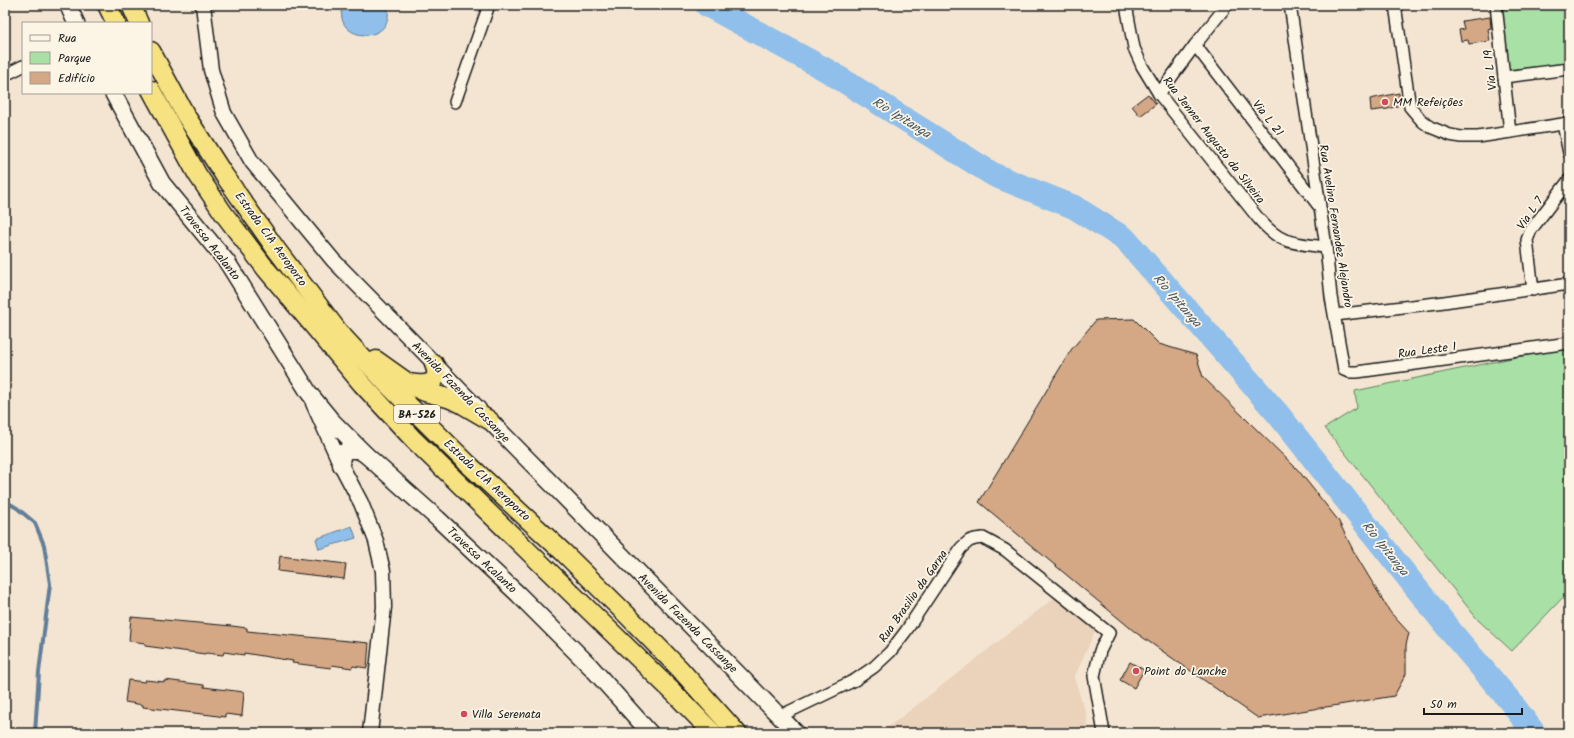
<svg xmlns="http://www.w3.org/2000/svg" width="1574" height="738" font-family="Kalam,sans-serif">
<style>
.built{fill:#ead2bb}
.green{fill:#a8e0a5;stroke:#627e60}
.water{fill:#8fbfea;stroke:#617e98}
.lines{fill:none;stroke-linecap:round;stroke-linejoin:round}
.stream{stroke:#617e98;stroke-width:4}
.river{stroke:#8fbfea;stroke-width:24}
.building{fill:#d4a785;stroke:#1c1c1c}
.minor-casing{stroke:#1c1c1c;stroke-width:14}
.tertiary-casing{stroke:#1c1c1c;stroke-width:17}
.secondary-casing{stroke:#1c1c1c;stroke-width:19}
.trunk-casing{stroke:#1c1c1c;stroke-width:21}
.minor{stroke:#fcf5e5;stroke-width:11}
.tertiary{stroke:#fcf5e5;stroke-width:14}
.secondary{stroke:#fcf5e5;stroke-width:16}
.trunk{stroke:#f7e281;stroke-width:18}
.poi-dot{fill:#d1495b;stroke:#fcf5e5;stroke-width:1.5}
.labels{text-anchor:middle;stroke-width:3.5;stroke-linejoin:round;paint-order:stroke}
.shield{fill:#fcf5e5;stroke:#5f5d58;stroke-width:1}
.shield-label{font-size:11px;font-weight:bold;fill:#1c1c1c}
.street-label{font-size:12px;fill:#1c1c1c;stroke:#fcf5e5}
.poi-label{font-size:12px;fill:#1c1c1c;stroke:#fcf5e5;text-anchor:start}
.water-label{font-size:13px;font-style:italic;fill:#445564;stroke:#fcf5e5}
</style>
<rect width="100%" height="100%" fill="#f4e5d2"/>
<filter id="ink" filterUnits="userSpaceOnUse"><feTurbulence type="fractalNoise" baseFrequency=".025" numOctaves="2"/><feDisplacementMap in="SourceGraphic" scale="8" xChannelSelector="R" yChannelSelector="G"/><feConvolveMatrix kernelMatrix="1 2 1 2 8 2 1 2 1" color-interpolation-filters="sRGB"/></filter>
<g filter="url(#ink)">
<path class="built" d="M 1058,595 L 1096,629 L 1074,678 L 1087,716 L 1086,733 L 881,733 Z"/>
<g class="green">
<path d="M 1493,5 L 1567,5 L 1565,10 L 1569,10 L 1569,67 L 1500,76 Z"/>
<path d="M 1569,346 L 1569,591 L 1512,651 L 1478,620 L 1325,428 L 1357,408 L 1355,391 Z"/>
</g>
<g class="water">
<path d="M 343,5 L 387,5 C 398,46 331,44 343,5 Z"/>
<path d="M 352,526 L 356,538 L 319,549 L 316,539 Z"/>
</g>
<g class="lines">
<path class="stream" d="M 5,501 L 17,508 L 35,523 L 44,545 L 50,584 L 39,672 L 35,733"/>
<path class="river" d="M 707,5 L 828,71 L 994,175 L 1074,207 L 1125,239 L 1278,414 L 1452,633 L 1510,701 L 1534,733"/>
</g>
<g class="building">
<path d="M 1490,17 L 1491,28 L 1488,29 L 1490,41 L 1469,44 L 1468,40 L 1461,41 L 1459,30 L 1464,29 L 1462,21 Z"/>
<path d="M 1399,93 L 1400,105 L 1388,109 L 1371,111 L 1370,99 Z"/>
<path d="M 1148,94 L 1156,104 L 1140,116 L 1132,106 Z"/>
<path d="M 1134,319 L 1159,344 L 1196,355 L 1203,377 L 1298,470 L 1338,520 L 1354,552 L 1390,612 L 1409,633 L 1406,645 L 1406,674 L 1394,696 L 1258,718 L 1135,632 L 979,502 L 1071,350 L 1096,320 Z"/>
<path d="M 280,556 L 346,564 L 344,579 L 278,571 Z"/>
<path d="M 131,617 L 232,626 L 247,628 L 247,631 L 369,643 L 367,668 L 353,666 L 352,668 L 332,665 L 331,668 L 292,663 L 293,661 L 244,653 L 244,655 L 224,652 L 223,655 L 206,653 L 205,654 L 145,646 L 145,643 L 129,641 Z"/>
<path d="M 1130,662 L 1144,670 L 1134,688 L 1120,680 Z"/>
<path d="M 128,680 L 145,682 L 145,680 L 165,682 L 165,680 L 204,685 L 204,687 L 244,692 L 242,716 L 225,714 L 225,717 L 211,715 L 143,707 L 143,705 L 125,702 Z"/>
</g>
<g class="lines">
<defs>
<g id="minor">
<path d="M 1126,5 L 1134,48 L 1142,66 L 1159,94 L 1258,218 C 1281,245 1293,243 1326,247"/>
<path d="M 1290,5 L 1326,247 L 1331,297 L 1344,370 L 1350,372 L 1357,372 L 1569,343"/>
<path d="M 1395,5 L 1410,107 L 1422,121 L 1430,127 L 1450,135 L 1461,137 L 1478,137 L 1569,123"/>
<path d="M 1496,5 L 1510,132"/>
<path d="M 1195,45 L 1318,205"/>
<path d="M 5,75 L 23,66"/>
<path d="M 1504,77 L 1569,69"/>
<path d="M 1159,94 L 1195,45 L 1227,5"/>
<path d="M 455,102 L 489,5"/>
<path d="M 1563,124 L 1569,153"/>
<path d="M 1533,290 L 1527,240 L 1531,230 L 1569,180"/>
<path d="M 1335,315 L 1437,303 L 1569,284"/>
<path d="M 780,716 L 855,680 L 874,667 L 890,652 L 906,631 L 961,548 L 969,541 L 975,539 L 983,538 L 1005,550 L 1109,633 L 1100,651 L 1094,676 L 1104,733"/>
</g>
<g id="tertiary">
<path d="M 203,5 L 211,70 L 224,113 L 252,162 L 333,260 L 479,409"/>
<path d="M 313,403 L 341,465 L 361,503 L 376,541 L 383,571 L 384,607 L 370,733"/>
</g>
<g id="secondary">
<path d="M 68,5 L 76,23"/>
<path d="M 113,93 L 162,183 L 227,262 L 309,393 L 332,421 L 365,454 L 438,519 L 518,594 L 591,667 L 650,733"/>
<path d="M 489,420 L 796,733"/>
<path d="M 341,465 L 342,455 L 347,450 L 358,450 L 365,454"/>
</g>
<g id="trunk">
<path d="M 107,5 L 116,23"/>
<path d="M 131,5 L 139,23"/>
<path d="M 151,51 L 186,116 L 224,175 L 276,249 L 338,331 L 385,382 L 468,464 L 563,552 L 627,615 L 679,668 L 737,733"/>
<path d="M 151,90 L 197,174 L 224,214 L 266,269 L 362,384 L 414,440 L 673,692 L 713,733"/>
<path d="M 376,360 L 414,387 L 425,392 L 448,398 L 460,403 L 489,420"/>
<path d="M 410,383 C 426,386 442,384 434,364"/>
</g>
</defs>
<use href="#minor" class="minor-casing"/>
<use href="#tertiary" class="tertiary-casing"/>
<use href="#secondary" class="secondary-casing"/>
<use href="#trunk" class="trunk-casing"/>
<use href="#minor" class="minor"/>
<use href="#tertiary" class="tertiary"/>
<use href="#secondary" class="secondary"/>
<use href="#trunk" class="trunk"/>
</g>
</g>
<g class="poi-dot">
<circle cx="1385" cy="102" r="4"/>
<circle cx="1136" cy="671" r="4"/>
<circle cx="464" cy="714" r="4"/>
</g>
<g class="labels">
<rect class="shield" x="394" y="405" width="46" height="18" rx="3"/>
<g class="shield-label">
<text x="417" y="418">BA-526</text>
</g>
<g class="street-label">
<text transform="translate(1490 70) rotate(-97)" y="4">Via L 19</text>
<text transform="translate(1268 118) rotate(52)" y="4">Via L 21</text>
<text transform="translate(1214 140) rotate(52)" y="4">Rua Jenner Augusto da Silveira</text>
<text transform="translate(1530 213) rotate(-56)" y="4">Via L 7</text>
<text transform="translate(1336 226) rotate(81)" y="4">Rua Avelino Fernandez Alejandro</text>
<text transform="translate(271 239) rotate(54)" y="4">Estrada CIA Aeroporto</text>
<text transform="translate(210 243) rotate(52)" y="4">Travessa Acalanto</text>
<text transform="translate(1427 350) rotate(-8)" y="4">Rua Leste 1</text>
<text transform="translate(461 392) rotate(46)" y="4">Avenida Fazenda Cassange</text>
<text transform="translate(487 480) rotate(43)" y="4">Estrada CIA Aeroporto</text>
<text transform="translate(482 560) rotate(43)" y="4">Travessa Acalanto</text>
<text transform="translate(913 596) rotate(-55)" y="4">Rua Brasilio da Garna</text>
<text transform="translate(688 623) rotate(45)" y="4">Avenida Fazenda Cassange</text>
</g>
<g class="poi-label">
<text x="1393" y="106">MM Refeições</text>
<text x="1144" y="675">Point do Lanche</text>
<text x="472" y="718">Villa Serenata</text>
</g>
<g class="water-label">
<text transform="translate(902 117) rotate(32)" y="5">Rio Ipitanga</text>
<text transform="translate(1178 300) rotate(49)" y="5">Rio Ipitanga</text>
<text transform="translate(1386 548) rotate(51)" y="5">Rio Ipitanga</text>
</g>
</g>
<rect width="1574" height="738" fill="none" stroke="#fcf5e5" stroke-width="20"/>
<rect x="10" y="10" width="1554" height="718" fill="none" stroke="#1c1c1c" stroke-width="1.5" filter="url(#ink)"/>
<rect x="22" y="22" width="130" height="72" fill="#fcf5e5" stroke="#a29e95"/>
<rect x="30" y="35" width="20" height="6" fill="#fcf5e5" stroke="#a29e95"/>
<text x="58" y="42" font-size="12" fill="#1c1c1c">Rua</text>
<rect x="30" y="52" width="20" height="12" fill="#a8e0a5" stroke="#a29e95"/>
<text x="58" y="62" font-size="12" fill="#1c1c1c">Parque</text>
<rect x="30" y="72" width="20" height="12" fill="#d4a785" stroke="#a29e95"/>
<text x="58" y="82" font-size="12" fill="#1c1c1c">Edifício</text>
<path d="M1424 708v6h98v-6" fill="none" stroke="#1c1c1c" stroke-width="2"/>
<text x="1430" y="708" font-size="12" fill="#1c1c1c" stroke="#fcf5e5" stroke-width="3" paint-order="stroke">50 m</text>
</svg>
